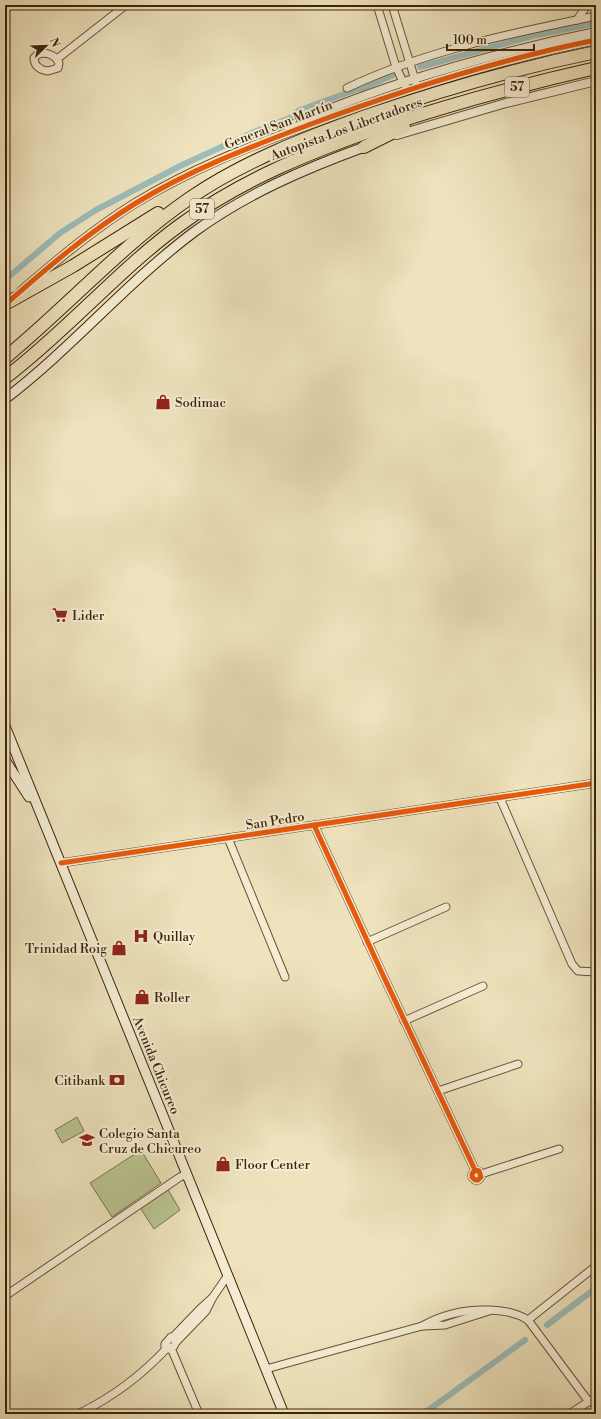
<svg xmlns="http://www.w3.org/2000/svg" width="601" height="1419" font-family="'Libre Bodoni',serif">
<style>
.green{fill:#b9c491;stroke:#7c734c}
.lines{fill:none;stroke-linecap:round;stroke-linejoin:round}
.canal{stroke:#9cbcb9;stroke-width:6}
.minor-casing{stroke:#6c5234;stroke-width:9}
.tertiary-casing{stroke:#6c5234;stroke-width:10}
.secondary-casing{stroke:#402207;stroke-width:11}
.motorway-casing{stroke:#402207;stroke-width:14}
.minor{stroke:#f4edd4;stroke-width:7}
.tertiary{stroke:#f4edd4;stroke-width:8}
.secondary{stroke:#f4edd4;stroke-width:9}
.motorway{stroke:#eee3bd;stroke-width:12}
.cycleway-casing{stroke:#f4edd4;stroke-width:8}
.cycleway{stroke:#e8590c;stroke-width:5}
.labels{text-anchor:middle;stroke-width:4;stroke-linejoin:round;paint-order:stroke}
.shield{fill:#f4edd4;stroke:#765f44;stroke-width:1}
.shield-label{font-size:12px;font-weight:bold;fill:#402207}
.street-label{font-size:13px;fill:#402207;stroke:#f4edd4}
.poi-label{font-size:13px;fill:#402207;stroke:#f4edd4;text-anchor:start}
</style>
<rect width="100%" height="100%" fill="#eee3bd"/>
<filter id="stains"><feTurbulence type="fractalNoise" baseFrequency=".005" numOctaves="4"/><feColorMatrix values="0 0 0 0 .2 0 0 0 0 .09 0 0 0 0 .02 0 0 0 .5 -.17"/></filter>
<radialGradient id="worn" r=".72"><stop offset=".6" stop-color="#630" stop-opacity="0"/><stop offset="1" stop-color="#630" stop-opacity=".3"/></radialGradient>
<g class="green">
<path d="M 77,1117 L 84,1131 L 62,1143 L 55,1130 Z"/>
<path d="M 141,1150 L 161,1183 L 112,1217 L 90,1183 Z"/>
<path d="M 167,1188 L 180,1210 L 154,1229 L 139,1206 Z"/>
</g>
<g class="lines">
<g class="canal">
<path d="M 420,67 L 532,36 L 596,23"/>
<path d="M 5,280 L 60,233 L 96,210 L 182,165 L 254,132 L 290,118 L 298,111 L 357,89 L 361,89 L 393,75"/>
<path d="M 547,1325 L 596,1288"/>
<path d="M 423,1414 L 525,1340"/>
</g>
<defs>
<g id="minor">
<path d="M 377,5 L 396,67 L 407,90"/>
<path d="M 392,5 L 416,83"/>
<path d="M 577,20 L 587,5"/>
<path d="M 42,53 C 49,53 56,56 59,63 L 58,68 L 48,71 C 40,70 34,66 34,58 L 37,55 Z"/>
<path d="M 57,59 L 126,5"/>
<path d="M 347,88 C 425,51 512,33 596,16"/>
<path d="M 500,798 L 572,964 L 578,971 L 596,972"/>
<path d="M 314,825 L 382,973 L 475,1170 L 479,1171 L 481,1177 L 478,1180 L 475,1180 L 472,1177 L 472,1174 L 475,1170"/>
<path d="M 228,838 L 285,977"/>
<path d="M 61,863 L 596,783"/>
<path d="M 367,942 L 446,907"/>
<path d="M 404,1021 L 483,986"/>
<path d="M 438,1091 L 518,1064"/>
<path d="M 481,1174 L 559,1149"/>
<path d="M 5,1296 L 180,1177 L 187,1174"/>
<path d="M 528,1320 L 596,1266"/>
<path d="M 423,1326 L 445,1325 L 489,1311"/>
<path d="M 171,1337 L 174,1338 L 176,1342 L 174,1346 L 168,1349 L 165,1347 L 165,1344 Z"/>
<path d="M 173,1337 L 202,1307 L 213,1297"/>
<path d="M 176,1342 L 206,1311 L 213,1297 L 228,1275"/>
<path d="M 171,1348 L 199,1414"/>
<path d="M 266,1369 L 422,1326 C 443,1314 465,1309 490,1310 C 504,1311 515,1312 528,1320 L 589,1402"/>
<path d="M 78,1414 C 111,1398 142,1375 167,1348"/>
<path d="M 569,1414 L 596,1397"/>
</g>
<g id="tertiary">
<path d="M 288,127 C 325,109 365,95 404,82 C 467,62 531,45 596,32"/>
<path d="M 397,135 L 506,103 L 596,81"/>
<path d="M 21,291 C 58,259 95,228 137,202 C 190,170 245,148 303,127 C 399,91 495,60 596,40"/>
</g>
<g id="secondary">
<path d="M 5,399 C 72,348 126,283 194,232 C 246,194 304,169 364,147"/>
<path d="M 5,726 L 284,1414"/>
<path d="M 5,760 L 29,797"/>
</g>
<g id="motorway">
<path d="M 364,147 L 404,127"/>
<path d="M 7,303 L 73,266 L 158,213"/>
<path d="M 5,358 C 68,306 123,244 190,198 C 244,161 305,138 366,116 C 441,90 518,68 596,52"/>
<path d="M 5,378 C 67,331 117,271 180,225 C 242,179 313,151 385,126 C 455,103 525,84 596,68"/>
</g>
</defs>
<use href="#minor" class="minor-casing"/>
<use href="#tertiary" class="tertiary-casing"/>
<use href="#secondary" class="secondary-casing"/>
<use href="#motorway" class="motorway-casing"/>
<use href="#minor" class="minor"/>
<use href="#tertiary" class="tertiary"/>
<use href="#secondary" class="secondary"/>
<use href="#motorway" class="motorway"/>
<defs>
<g id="cycleway">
<path d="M 7,303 C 48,267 89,232 136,203 C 190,170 245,149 303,127 C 399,91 496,60 596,40"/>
<path d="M 314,825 L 382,973 L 475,1170 L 479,1171 L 481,1177 L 478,1180 L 475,1180 L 472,1177 L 472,1174 L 475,1170"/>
<path d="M 61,863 L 596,783"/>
</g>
</defs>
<use href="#cycleway" class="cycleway-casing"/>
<use href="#cycleway" class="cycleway"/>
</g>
<defs>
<symbol id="shop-bare" viewBox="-9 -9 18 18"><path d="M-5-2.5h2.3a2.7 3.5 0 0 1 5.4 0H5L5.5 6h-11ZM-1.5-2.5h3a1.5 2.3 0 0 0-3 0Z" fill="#8f2418" stroke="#f4edd4" stroke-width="2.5" paint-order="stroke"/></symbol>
<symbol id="supermarket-bare" viewBox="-9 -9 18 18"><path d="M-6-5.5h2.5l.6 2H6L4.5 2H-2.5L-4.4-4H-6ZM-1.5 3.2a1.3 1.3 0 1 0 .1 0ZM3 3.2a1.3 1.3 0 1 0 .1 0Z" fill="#8f2418" stroke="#f4edd4" stroke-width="2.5" paint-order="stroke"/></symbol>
<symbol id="hospital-bare" viewBox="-9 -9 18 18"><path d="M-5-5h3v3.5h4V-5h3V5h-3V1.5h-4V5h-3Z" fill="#8f2418" stroke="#f4edd4" stroke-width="2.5" paint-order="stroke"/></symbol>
<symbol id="bank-bare" viewBox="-9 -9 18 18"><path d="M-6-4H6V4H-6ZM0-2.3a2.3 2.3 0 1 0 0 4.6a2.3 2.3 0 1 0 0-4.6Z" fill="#8f2418" stroke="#f4edd4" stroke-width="2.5" paint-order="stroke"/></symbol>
<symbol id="school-bare" viewBox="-9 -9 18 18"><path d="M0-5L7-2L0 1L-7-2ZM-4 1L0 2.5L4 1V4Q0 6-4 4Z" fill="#8f2418" stroke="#f4edd4" stroke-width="2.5" paint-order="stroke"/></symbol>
</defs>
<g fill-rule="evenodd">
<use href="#shop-bare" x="152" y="391" width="22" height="22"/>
<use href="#supermarket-bare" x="49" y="604" width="22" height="22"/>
<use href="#hospital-bare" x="130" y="925" width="22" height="22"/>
<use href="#shop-bare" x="108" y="937" width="22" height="22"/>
<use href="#shop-bare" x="131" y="986" width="22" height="22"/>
<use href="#bank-bare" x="106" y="1069" width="22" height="22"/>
<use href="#school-bare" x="76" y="1129" width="22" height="22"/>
<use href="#shop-bare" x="212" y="1153" width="22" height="22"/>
</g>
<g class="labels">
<g class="shield">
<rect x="505" y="77" width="24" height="20" rx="3"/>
<rect x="190" y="199" width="24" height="20" rx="3"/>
</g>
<g class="shield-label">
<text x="517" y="91">57</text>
<text x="202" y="213">57</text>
</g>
<g class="street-label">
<text transform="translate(278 124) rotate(-21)" y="5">General San Martín</text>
<text transform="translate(346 128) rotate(-20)" y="5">Autopista Los Libertadores</text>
<text transform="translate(275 820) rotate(-9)" y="5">San Pedro</text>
<text transform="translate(157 1065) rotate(68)" y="5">Avenida Chicureo</text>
</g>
<g class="poi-label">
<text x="175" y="407">Sodimac</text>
<text x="72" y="620">Lider</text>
<text x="153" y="941">Quillay</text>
<text x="107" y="953" text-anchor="end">Trinidad Roig</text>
<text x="154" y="1002">Roller</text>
<text x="105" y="1085" text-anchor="end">Citibank</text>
<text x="99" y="1138">Colegio Santa<tspan x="99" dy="15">Cruz de Chicureo</tspan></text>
<text x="235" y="1169">Floor Center</text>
</g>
</g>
<rect width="601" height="1419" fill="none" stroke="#eee3bd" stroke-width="20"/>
<rect x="6" y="6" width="589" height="1407" fill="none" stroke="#402207" stroke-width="2"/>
<rect x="10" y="10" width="581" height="1399" fill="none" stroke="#402207"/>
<g transform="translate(46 46) rotate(67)" stroke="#f4edd4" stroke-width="3" paint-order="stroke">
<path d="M0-3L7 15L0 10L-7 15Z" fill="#402207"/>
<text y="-6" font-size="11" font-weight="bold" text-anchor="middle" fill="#402207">N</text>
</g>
<path d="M447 44v6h87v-6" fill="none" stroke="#402207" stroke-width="2"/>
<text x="453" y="44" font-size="12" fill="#402207" stroke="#f4edd4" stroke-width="3" paint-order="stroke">100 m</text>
<rect width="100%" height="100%" filter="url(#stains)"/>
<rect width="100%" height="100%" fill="url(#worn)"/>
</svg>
